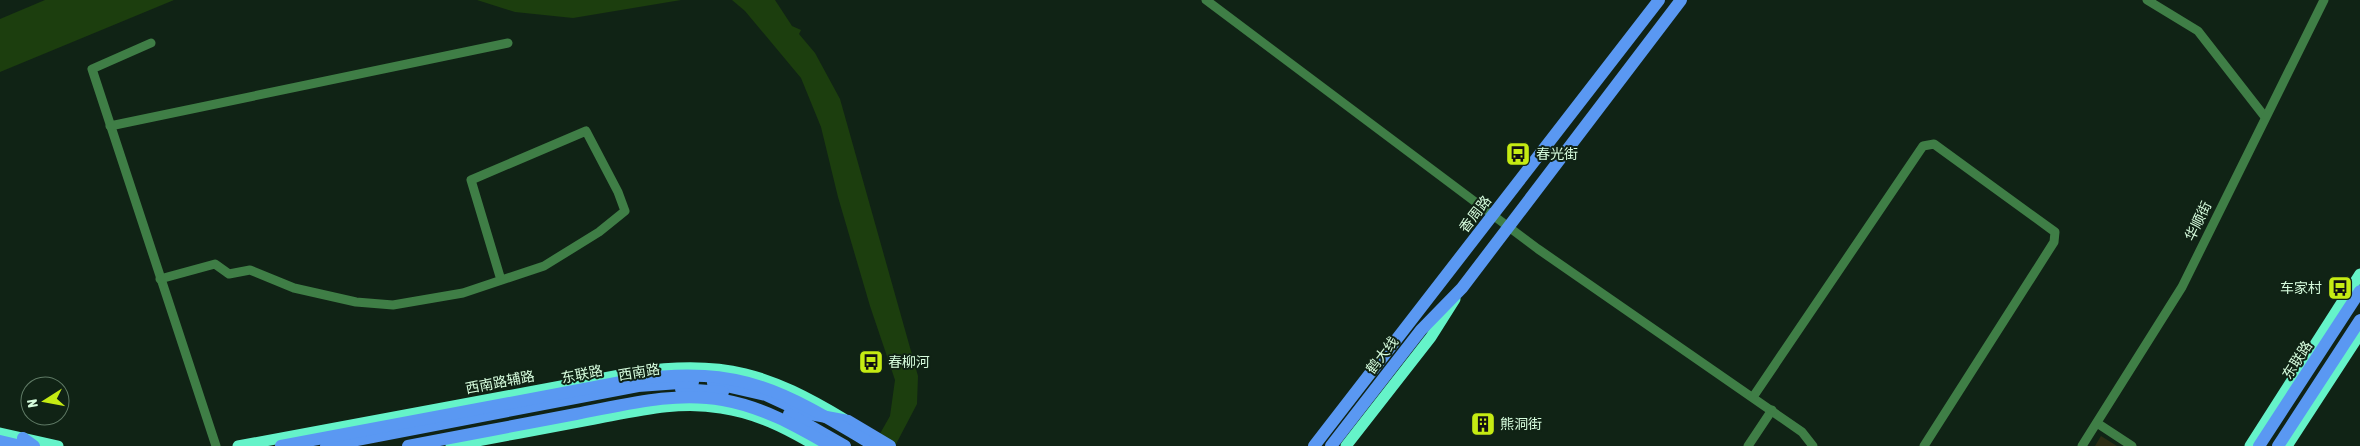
<svg xmlns="http://www.w3.org/2000/svg" width="2360" height="446" font-family="'Asap Condensed','Noto Sans SC',sans-serif">
<style>
.green{fill:#2c2d14}
.water{fill:#1c3e0e}
.lines{fill:none;stroke-linecap:round;stroke-linejoin:round}
.minor{stroke:#3f7e46;stroke-width:9}
.major{stroke:#65f3c9;stroke-width:11}
.highway{stroke:#5a98f2;stroke-width:12}
.highway-bridge{stroke:#5a98f2;stroke-width:12}
.labels{text-anchor:middle;stroke-width:4;stroke-linejoin:round;paint-order:stroke}
.poi-label{font-size:14px;fill:#d6fcdd;stroke:#102315;text-anchor:start}
.street-label{font-size:14px;fill:#d6fcdd;stroke:#102315}
</style>
<rect width="100%" height="100%" fill="#102315"/>
<path class="green" d="M 2101,436 L 2117,446 L 2095,446 Z"/>
<g class="water">
<path d="M 45,0 L 174,0 L 0,72 L 0,19 Z"/>
<path d="M 477,0 L 681,0 L 573,18 L 515,12 Z"/>
<path d="M 732,0 L 775,0 L 792,26 L 801,30 L 799,34 L 815,53 L 840,99 L 918,376 L 917,404 L 895,446 L 873,446 L 890,416 L 895,380 L 870,306 L 838,197 L 821,127 L 801,78 L 745,11 Z"/>
</g>
<g class="lines">
<g class="minor">
<path d="M 1206,0 L 1538,249 L 1802,432 L 1813,446"/>
<path d="M 2147,0 L 2198,31 L 2265,117"/>
<path d="M 151,43 L 92,69 L 216,446"/>
<path d="M 110,126 L 508,43"/>
<path d="M 160,279 L 215,264 L 229,274 L 250,270 L 294,288 L 356,302 L 393,305 L 463,293 L 544,266 L 599,232 L 625,211 L 618,192 L 586,131 L 471,180 L 501,280"/>
<path d="M 1753,397 L 1923,146 L 1934,144 L 2055,232 L 2054,242 L 1924,446"/>
<path d="M 2097,423 L 2132,446"/>
<path d="M 1748,446 L 1772,410"/>
<path d="M 2082,446 L 2182,287 L 2324,0"/>
</g>
<g class="major">
<path d="M 0,433 L 58,446"/>
<path d="M 238,446 L 636,372 C 724,359 769,374 844,419"/>
<path d="M 451,446 C 497,437 543,429 589,420 C 633,412 677,400 721,408 C 756,413 786,428 816,446"/>
<path d="M 1346,446 L 1431,337 L 1455,299"/>
<path d="M 2250,446 L 2360,274"/>
<path d="M 2287,446 L 2360,334"/>
</g>
<g class="highway">
<path d="M 713,383 L 766,395 L 805,413 L 848,421 L 890,446"/>
<path d="M 681,389 L 723,392"/>
<path d="M 789,414 L 845,446"/>
<path d="M 23,438 L 34,446"/>
<path d="M 0,441 L 21,446"/>
<path d="M 326,446 L 638,386 L 693,382"/>
<path d="M 1314,446 L 1659,0"/>
<path d="M 1331,446 L 1421,330 L 1462,288 L 1681,0"/>
<path d="M 2259,446 L 2360,291"/>
<path d="M 2278,446 L 2360,320"/>
</g>
<g class="highway-bridge">
<path d="M 281,446 L 637,379 C 744,365 786,393 875,446"/>
<path d="M 408,446 C 464,435 520,425 576,414 C 624,405 674,391 723,400 C 763,407 796,426 831,446"/>
</g>
</g>
<defs>
<symbol id="bus-square" viewBox="-11 -11 22 22"><rect x="-9" y="-9" width="18" height="18" rx="4" fill="#c5eb13" stroke="#102315"/><path d="M-5-6H5V4H4V6H2V4H-2V6H-4V4H-5ZM-3.5-4V0h7V-4ZM-3.5 1.2v1.5H-2V1.2ZM2 1.2v1.5H3.5V1.2Z" fill="#111"/></symbol>
<symbol id="building-square" viewBox="-11 -11 22 22"><rect x="-9" y="-9" width="18" height="18" rx="4" fill="#c5eb13" stroke="#102315"/><path d="M-4-6H4V6H1V3H-1V6H-4ZM-2.5-4.3h1.7v1.8h-1.7ZM.8-4.3h1.7v1.8H.8ZM-2.5-1h1.7V.8h-1.7ZM.8-1h1.7V.8H.8Z" fill="#111"/></symbol>
</defs>
<g fill-rule="evenodd">
<use href="#bus-square" x="1504" y="140" width="28" height="28"/>
<use href="#bus-square" x="2326" y="274" width="28" height="28"/>
<use href="#bus-square" x="857" y="348" width="28" height="28"/>
<use href="#building-square" x="1469" y="410" width="28" height="28"/>
</g>
<g class="labels">
<g class="poi-label">
<text x="1536" y="159">春光街</text>
<text x="2322" y="293" text-anchor="end">车家村</text>
<text x="888" y="367">春柳河</text>
<text x="1500" y="429">熊洞街</text>
</g>
<g class="street-label">
<text transform="translate(1475 214) rotate(-52)" y="5">香周路</text>
<text transform="translate(2198 221) rotate(-64)" y="5">华顺街</text>
<text transform="translate(1382 355) rotate(-52)" y="5">鹤大线</text>
<text transform="translate(2297 360) rotate(-57)" y="5">东联路</text>
<text transform="translate(639 372) rotate(-9)" y="5">西南路</text>
<text transform="translate(582 374) rotate(-11)" y="5">东联路</text>
<text transform="translate(500 382) rotate(-11)" y="5">西南路辅路</text>
</g>
</g>
<g transform="translate(45 401) rotate(259)"><circle r="24" fill="#102315" stroke="#5f7a65"/>
<path d="M0-4L9 19L0 12L-9 19Z" fill="#c5eb13"/>
<text y="-8" font-size="14" font-weight="bold" text-anchor="middle" fill="#d6fcdd">N</text>
</g>
</svg>
